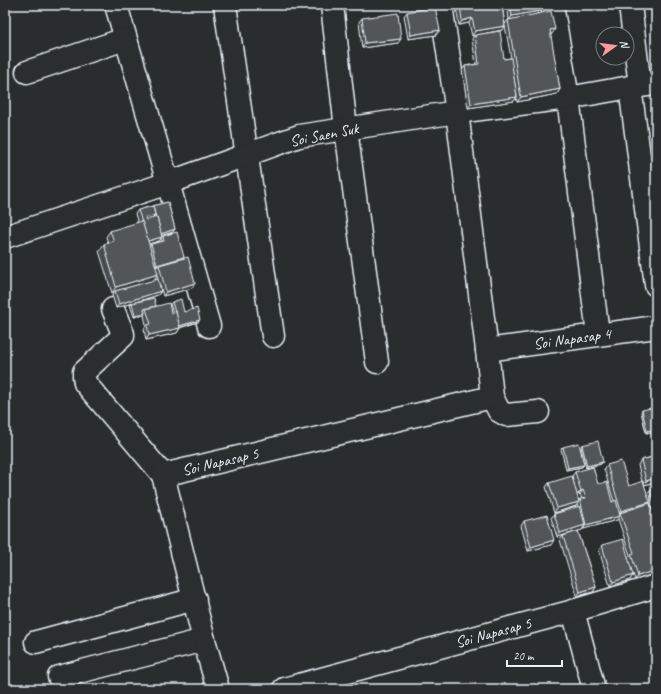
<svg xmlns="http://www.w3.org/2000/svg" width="661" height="694" font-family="Caveat,sans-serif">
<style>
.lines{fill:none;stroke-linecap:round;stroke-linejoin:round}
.minor-casing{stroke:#e8f1f8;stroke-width:25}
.minor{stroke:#2a2d2e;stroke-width:22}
.wall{fill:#474b4d;stroke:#e8f1f8;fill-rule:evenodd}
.shaded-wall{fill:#3a3d3e;stroke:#e8f1f8}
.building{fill:#535759;stroke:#e8f1f8}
.labels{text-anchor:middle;stroke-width:3;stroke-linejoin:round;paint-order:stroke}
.street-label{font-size:16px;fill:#e8f1f8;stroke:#2a2d2e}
</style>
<rect width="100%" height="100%" fill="#2a2d2e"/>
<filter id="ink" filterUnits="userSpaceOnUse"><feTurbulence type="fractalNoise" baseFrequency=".025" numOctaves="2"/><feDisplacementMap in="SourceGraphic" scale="8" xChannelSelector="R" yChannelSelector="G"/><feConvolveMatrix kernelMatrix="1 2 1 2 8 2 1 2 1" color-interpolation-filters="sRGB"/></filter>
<g filter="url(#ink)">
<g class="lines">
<defs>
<g id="minor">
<path d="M 116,5 L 168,183 L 209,326"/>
<path d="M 225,5 L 273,336"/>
<path d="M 332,5 L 346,129 L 377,362"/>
<path d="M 441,5 L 457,112 L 487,350 L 492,397 L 499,411 L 506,415 L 538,412"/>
<path d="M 552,5 L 568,98 L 598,334"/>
<path d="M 630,5 L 640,86"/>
<path d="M 27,72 L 125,39"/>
<path d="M 630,87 L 656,285"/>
<path d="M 5,237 L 168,183 L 299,136 L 457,112 L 568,98 L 630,87 L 656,84"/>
<path d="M 113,309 L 123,334 L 123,336 L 84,372 L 84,377 L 85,383 L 163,475"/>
<path d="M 487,350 L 656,327"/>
<path d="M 573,611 L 594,689"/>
<path d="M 36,642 L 195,599"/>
<path d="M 59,677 L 204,640"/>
<path d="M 218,689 L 204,640 L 163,475 L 492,397"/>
<path d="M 284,689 L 573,611 L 656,586"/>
</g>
</defs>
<use href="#minor" class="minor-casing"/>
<use href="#minor" class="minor"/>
</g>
<g class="wall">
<path d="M 458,5 L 502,5 L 505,24 L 508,20 L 509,20 L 507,5 L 538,5 L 539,11 L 537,14 L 552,34 L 550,34 L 560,89 L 557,94 L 517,102 L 512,67 L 517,97 L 514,101 L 468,108 L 462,70 L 465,66 L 476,64 L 472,39 L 475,35 L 472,36 L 469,23 L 459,25 L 456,7 ZM 505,26 L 511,58 L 504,59 L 495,31 L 502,30 Z"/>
<path d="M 407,12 L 436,35 L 408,39 L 404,16 Z"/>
<path d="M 362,18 L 398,43 L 362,48 L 359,22 Z"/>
<path d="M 168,202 L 175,229 L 173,232 L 161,235 L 162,237 L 159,241 L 148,244 L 149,247 L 151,244 L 162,241 L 161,238 L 163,236 L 184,257 L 183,258 L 195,283 L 192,288 L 163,296 L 160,285 L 161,291 L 158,295 L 134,303 L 156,306 L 171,313 L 173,313 L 170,304 L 172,302 L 198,322 L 180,328 L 177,333 L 146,340 L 144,329 L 146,325 L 144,315 L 134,317 L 130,305 L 132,303 L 116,308 L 112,295 L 113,293 L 112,293 L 99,251 L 104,244 L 108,243 L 106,237 L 110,231 L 138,223 L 135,214 L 138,210 ZM 157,275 L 158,279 L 154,280 Z"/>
<path d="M 642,410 L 656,431 L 646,433 L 641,412 Z"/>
<path d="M 582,445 L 601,464 L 586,468 L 581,447 Z"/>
<path d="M 563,447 L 582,467 L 566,470 L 561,449 Z"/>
<path d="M 656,456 L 656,482 L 644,485 L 647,494 L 650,491 L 656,488 L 656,573 L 635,580 L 633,574 L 633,575 L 630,580 L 610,586 L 599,550 L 602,545 L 628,558 L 630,555 L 618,519 L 617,520 L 583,529 L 582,530 L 578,531 L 596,587 L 593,592 L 577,596 L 560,540 L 563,536 L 568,534 L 557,537 L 551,518 L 554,514 L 578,507 L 577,505 L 576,506 L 554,513 L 546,487 L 549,483 L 579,501 L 580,499 L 582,499 L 580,494 L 577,495 L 572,476 L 575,472 L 598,484 L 612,502 L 614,501 L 604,469 L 607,465 L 629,486 L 642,482 L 638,465 L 641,460 Z"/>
<path d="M 524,521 L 551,545 L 528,551 L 521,526 Z"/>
<path d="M 656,683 L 656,689 L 653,689 L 653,687 Z"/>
</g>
<g class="shaded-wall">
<path d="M 539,11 L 536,15 L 509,20 L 512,16 Z"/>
<path d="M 472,18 L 469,23 L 459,25 L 462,21 Z"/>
<path d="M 505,26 L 502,30 L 472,36 L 475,31 Z"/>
<path d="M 555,29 L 552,34 L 547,34 L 550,30 Z"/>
<path d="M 440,30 L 436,35 L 408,39 L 411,35 Z"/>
<path d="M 401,39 L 398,43 L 362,48 L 365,43 Z"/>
<path d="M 560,89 L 557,94 L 517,102 L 521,97 Z"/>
<path d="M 517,97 L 514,101 L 468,108 L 471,104 Z"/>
<path d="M 155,215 L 152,220 L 142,222 L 145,218 Z"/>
<path d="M 175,229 L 173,232 L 160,236 L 161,234 Z"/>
<path d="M 162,237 L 159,241 L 145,245 L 148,241 Z"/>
<path d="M 184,257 L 182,259 L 155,267 L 157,265 Z"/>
<path d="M 158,274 L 153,281 L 115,291 L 113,293 L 112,293 L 116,287 Z"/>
<path d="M 195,283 L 192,288 L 163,296 L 166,292 Z"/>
<path d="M 161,291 L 158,295 L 116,308 L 119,304 Z"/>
<path d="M 145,313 L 144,315 L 134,317 L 135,315 Z"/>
<path d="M 200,320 L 198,322 L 178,328 L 179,326 Z"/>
<path d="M 180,328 L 177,333 L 146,340 L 149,335 Z"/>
<path d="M 656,429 L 656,431 L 646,433 L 647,431 Z"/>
<path d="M 603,462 L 601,464 L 586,468 L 587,466 Z"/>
<path d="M 584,465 L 582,467 L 566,470 L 568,468 Z"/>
<path d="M 656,478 L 656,482 L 643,485 L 646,481 Z"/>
<path d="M 583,490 L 580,494 L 577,495 L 581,491 Z"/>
<path d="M 579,502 L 576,506 L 554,513 L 557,508 Z"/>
<path d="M 650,502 L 647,507 L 620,513 L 619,515 L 618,515 L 621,511 Z"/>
<path d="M 620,516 L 617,520 L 583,529 L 586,525 Z"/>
<path d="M 585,525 L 582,530 L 557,537 L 560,533 Z"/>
<path d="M 554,540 L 551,545 L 528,551 L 531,547 Z"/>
<path d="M 656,570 L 656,573 L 635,580 L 638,576 Z"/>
<path d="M 633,575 L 630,580 L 610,586 L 613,582 Z"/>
<path d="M 596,587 L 593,592 L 577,596 L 580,592 Z"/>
</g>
<g class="building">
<path d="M 460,5 L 502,5 L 505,26 L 475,31 L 472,18 L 462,21 Z"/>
<path d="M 510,5 L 538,5 L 539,11 L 512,16 Z"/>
<path d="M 435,7 L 440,30 L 411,35 L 407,12 Z"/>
<path d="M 551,11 L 555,29 L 550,30 L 560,89 L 521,97 L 517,74 L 508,20 Z"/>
<path d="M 398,13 L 401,39 L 365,43 L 362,18 Z"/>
<path d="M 500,31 L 504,59 L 511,58 L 517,97 L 471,104 L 465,66 L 479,64 L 475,35 Z"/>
<path d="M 168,202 L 175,229 L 161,234 L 157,217 L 156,218 L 153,206 L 152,206 Z"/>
<path d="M 153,206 L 155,215 L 145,218 L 146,220 L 157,217 L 162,237 L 148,241 L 138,210 Z"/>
<path d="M 142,221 L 158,274 L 116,287 L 104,244 L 114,241 L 110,231 Z"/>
<path d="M 177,232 L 184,257 L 157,265 L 151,244 L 164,241 L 163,236 Z"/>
<path d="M 188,257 L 195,283 L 166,292 L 159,265 Z"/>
<path d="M 158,279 L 161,291 L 119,304 L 115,291 Z"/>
<path d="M 154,298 L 156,306 L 144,309 L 145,313 L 135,315 L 132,303 Z"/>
<path d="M 181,299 L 184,312 L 197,308 L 200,320 L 179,326 L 176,312 L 175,312 L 172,302 Z"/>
<path d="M 169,303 L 171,313 L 176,312 L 180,328 L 149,335 L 147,325 L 151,324 L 146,309 Z"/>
<path d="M 656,407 L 656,429 L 647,431 L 642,410 Z"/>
<path d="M 598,441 L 603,462 L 587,466 L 582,445 Z"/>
<path d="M 579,443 L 584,465 L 568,468 L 563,447 Z"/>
<path d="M 656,456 L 656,478 L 646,481 L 641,460 Z"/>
<path d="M 621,461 L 629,486 L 643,481 L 650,502 L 621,511 L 607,465 Z"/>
<path d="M 593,467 L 598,484 L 607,482 L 612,502 L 616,500 L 620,516 L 586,525 L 580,499 L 586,498 L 583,490 L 581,491 L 575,472 Z"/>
<path d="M 572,476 L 579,502 L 557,508 L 549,483 Z"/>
<path d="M 656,488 L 656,509 L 650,491 Z"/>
<path d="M 650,503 L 656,519 L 656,570 L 638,576 L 631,554 L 634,553 L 620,513 Z"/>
<path d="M 580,506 L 585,525 L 560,533 L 554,514 Z"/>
<path d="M 547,515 L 554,540 L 531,547 L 524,521 Z"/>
<path d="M 578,531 L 596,587 L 580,592 L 563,536 Z"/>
<path d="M 623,539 L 633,575 L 613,582 L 602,545 Z"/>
</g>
</g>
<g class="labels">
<g class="street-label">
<text transform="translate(324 134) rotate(-11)" y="6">Soi Saen Suk</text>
<text transform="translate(572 338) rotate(-8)" y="6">Soi Napasap 4</text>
<text transform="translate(220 461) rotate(-13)" y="6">Soi Napasap 5</text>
<text transform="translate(493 632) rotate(-15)" y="6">Soi Napasap 5</text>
</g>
</g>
<rect width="661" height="694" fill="none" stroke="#2a2d2e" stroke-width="20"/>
<rect x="10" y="10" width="641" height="674" fill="none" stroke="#e8f1f8" stroke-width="1.5" filter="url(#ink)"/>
<g transform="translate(615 46) rotate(76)"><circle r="19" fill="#2a2d2e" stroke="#767b7f"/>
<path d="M0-3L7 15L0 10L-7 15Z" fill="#ff9aa2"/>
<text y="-6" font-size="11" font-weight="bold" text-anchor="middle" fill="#e8f1f8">N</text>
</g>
<path d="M507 660v6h55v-6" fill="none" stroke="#e8f1f8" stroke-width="2"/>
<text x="513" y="660" font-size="12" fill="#e8f1f8" stroke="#2a2d2e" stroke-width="3" paint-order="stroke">20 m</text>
</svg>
